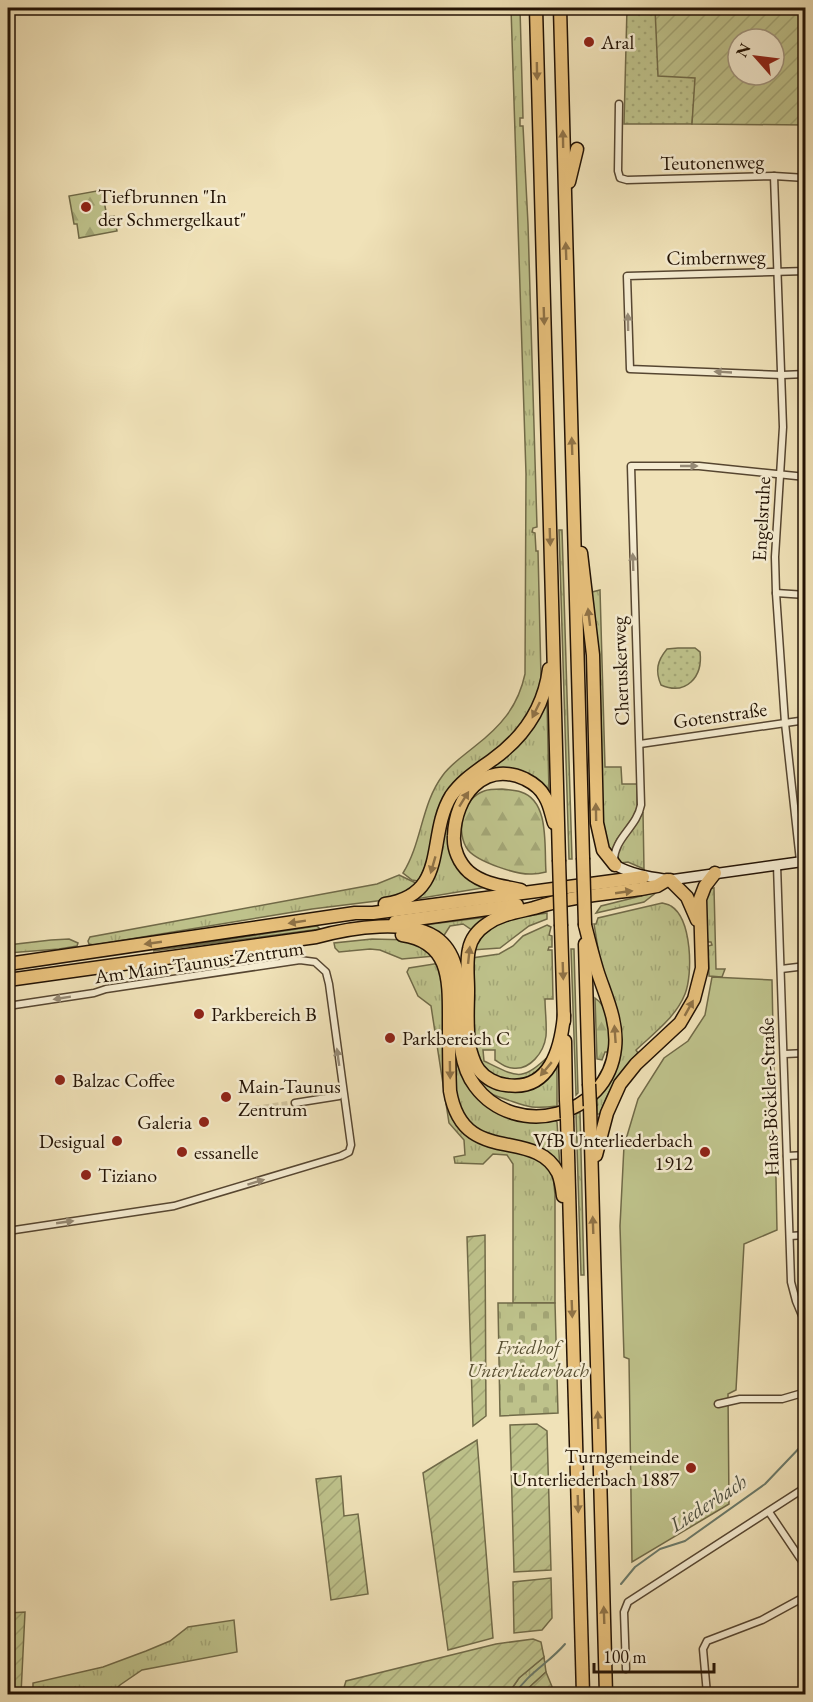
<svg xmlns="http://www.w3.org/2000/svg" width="813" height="1702" font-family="'EB Garamond',serif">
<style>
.grass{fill:url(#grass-tufts);stroke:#706a48;stroke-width:1.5}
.forest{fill:url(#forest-firs);stroke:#706a48;stroke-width:1.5}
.cemetery{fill:url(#cemetery-stones);stroke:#706a48;stroke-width:1.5}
.park{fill:url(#park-dots);stroke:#706a48;stroke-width:1.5}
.garden{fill:url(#garden-furrows);stroke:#706a48;stroke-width:1.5;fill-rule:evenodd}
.pitch{fill:#bec28b;stroke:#706a48;stroke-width:1.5}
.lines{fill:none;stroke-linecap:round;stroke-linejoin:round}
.stream{stroke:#6a7969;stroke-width:2}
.street-tunnel{stroke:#d1c39d;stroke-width:6;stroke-dasharray:6 3;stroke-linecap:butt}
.street-casing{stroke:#564631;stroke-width:9}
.secondary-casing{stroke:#221204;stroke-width:12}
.highway-casing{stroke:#221204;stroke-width:15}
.street{stroke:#f5ecd1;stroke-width:6}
.secondary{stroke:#f5ecd1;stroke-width:9}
.highway{stroke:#e8c17c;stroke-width:12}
.highway-bridge-casing{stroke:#221204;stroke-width:15;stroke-linecap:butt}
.highway-bridge{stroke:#e8c17c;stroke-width:12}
.oneway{fill:#8f7246}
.oneway2{fill:#968a75}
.poi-dot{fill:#8f2418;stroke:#f5ecd1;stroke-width:2}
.labels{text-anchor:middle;stroke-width:5;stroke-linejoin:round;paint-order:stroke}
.poi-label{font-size:20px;fill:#221204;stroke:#f5ecd1;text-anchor:start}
.street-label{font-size:20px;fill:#221204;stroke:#f5ecd1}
.park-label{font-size:20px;font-style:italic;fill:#595033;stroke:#f5ecd1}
.water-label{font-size:21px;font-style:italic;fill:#4c4e3f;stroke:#f5ecd1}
</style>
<defs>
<pattern id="grass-tufts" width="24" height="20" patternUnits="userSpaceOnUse" patternTransform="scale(1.5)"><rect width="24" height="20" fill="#bec28b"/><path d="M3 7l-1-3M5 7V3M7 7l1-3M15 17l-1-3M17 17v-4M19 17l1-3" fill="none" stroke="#a3a676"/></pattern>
<pattern id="forest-firs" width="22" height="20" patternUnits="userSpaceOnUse" patternTransform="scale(1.5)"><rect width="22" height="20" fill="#bec28b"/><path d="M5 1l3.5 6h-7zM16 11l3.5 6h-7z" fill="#a3a676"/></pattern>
<pattern id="cemetery-stones" width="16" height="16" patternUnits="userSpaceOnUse" patternTransform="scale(1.5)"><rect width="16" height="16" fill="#bec28b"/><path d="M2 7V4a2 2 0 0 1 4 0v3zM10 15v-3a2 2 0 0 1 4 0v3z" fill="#a3a676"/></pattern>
<pattern id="park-dots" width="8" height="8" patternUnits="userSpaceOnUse" patternTransform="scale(1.5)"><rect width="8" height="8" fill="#bec28b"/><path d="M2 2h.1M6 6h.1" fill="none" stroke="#a3a676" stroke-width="1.8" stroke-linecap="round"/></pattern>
<pattern id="garden-furrows" width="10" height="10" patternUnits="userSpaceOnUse" patternTransform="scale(1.5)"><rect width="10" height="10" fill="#bec28b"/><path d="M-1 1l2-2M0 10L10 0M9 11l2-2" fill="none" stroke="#a3a676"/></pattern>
</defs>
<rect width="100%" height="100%" fill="#f0e2b8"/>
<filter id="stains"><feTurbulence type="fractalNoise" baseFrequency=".00333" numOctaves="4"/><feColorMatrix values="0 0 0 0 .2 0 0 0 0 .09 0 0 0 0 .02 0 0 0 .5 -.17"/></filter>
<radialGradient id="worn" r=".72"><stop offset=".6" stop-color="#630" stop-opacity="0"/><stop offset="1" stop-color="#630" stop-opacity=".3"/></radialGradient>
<g class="grass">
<path d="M 511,8 L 520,8 L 523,118 L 520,118 L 520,126 L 523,126 L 528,224 L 537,527 L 533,528 L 532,532 L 535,533 L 536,551 L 538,551 L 541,678 C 537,702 525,726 506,742 C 488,759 463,769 449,789 C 430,818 436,852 418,881 L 412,880 L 403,873 C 422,843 421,804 443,775 C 451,764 463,756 474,747 C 500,727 518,707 525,674 L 526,474 Z"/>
<path d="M 559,530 L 562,530 L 572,859 L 569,859 Z"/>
<path d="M 591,586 L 592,592 L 600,590 L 605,767 L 621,767 L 622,784 L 637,784 L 637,812 L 617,839 L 610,855 L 601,829 Z"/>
<path d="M 547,700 L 549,794 L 507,770 C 497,776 463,792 457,800 C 448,812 449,832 449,846 L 488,887 L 416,899 L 433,880 L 437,869 L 446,819 L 460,790 Z"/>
<path d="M 643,812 L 644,869 L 628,862 L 620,863 C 610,845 637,828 643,812 Z"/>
<path d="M 399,875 L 418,884 L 405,894 L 385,900 L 312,909 L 94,945 L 89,944 L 88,941 L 90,937 L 377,884 Z"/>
<path d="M 714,888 L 716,969 L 725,969 L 722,977 L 709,976 L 708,946 L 712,945 L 711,942 L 708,942 L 702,910 L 709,889 Z"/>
<path d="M 657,892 L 644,902 L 596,913 L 601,906 Z"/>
<path d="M 662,903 C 665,904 668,904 671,906 C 692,919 693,974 685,994 C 676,1017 653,1034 636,1050 L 638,1053 C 620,1071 608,1089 600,1114 L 597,1114 L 597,1097 L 619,1059 L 616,1057 L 594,924 L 596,924 L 598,918 Z"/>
<path d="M 547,913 L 547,919 L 529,926 L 500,948 L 472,950 C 484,919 518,917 547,913 Z"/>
<path d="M 487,917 L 472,930 L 463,924 L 450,926 L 443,937 L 424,927 L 424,925 Z"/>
<path d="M 547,925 L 551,927 L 549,935 L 552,936 L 552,947 L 549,947 L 548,950 L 552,950 L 553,999 L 545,999 C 545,1012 547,1023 546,1036 C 544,1052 530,1071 512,1068 C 506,1068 500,1063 495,1060 L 495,1050 L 483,1050 L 484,1061 C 519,1078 521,1082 551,1054 L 549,1062 L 528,1080 L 497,1079 L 483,1068 L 473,1045 L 472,958 L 499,954 L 513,946 L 523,936 Z"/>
<path d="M 317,926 L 320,929 L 153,951 Z"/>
<path d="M 69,939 L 78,943 L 77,946 L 59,949 L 8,953 L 8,945 L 51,940 Z"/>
<path d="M 372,939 L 411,940 L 435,956 L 402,959 L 380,950 L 370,949 L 339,952 L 335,948 L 334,943 Z"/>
<path d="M 571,949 L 574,949 L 578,1093 L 576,1095 Z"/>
<path d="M 464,959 C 464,976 464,994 465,1011 C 465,1046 467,1091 515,1090 C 534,1089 548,1078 557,1063 L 557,1106 C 528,1110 525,1105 499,1097 C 450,1082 467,999 458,960 Z"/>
<path d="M 440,963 L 444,975 L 445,1067 L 462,1128 L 543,1161 L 553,1175 L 555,1195 L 555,1303 L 513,1303 L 513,1164 L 507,1155 L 493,1154 L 483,1164 L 455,1163 L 454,1157 L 465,1155 L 464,1140 L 449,1123 L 431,1006 L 418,996 L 407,972 L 409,968 Z"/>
<path d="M 455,1041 C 462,1053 487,1105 495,1111 C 513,1123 535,1121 555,1120 L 557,1122 L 560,1169 L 475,1129 L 459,1107 L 454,1076 Z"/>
<path d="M 580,1112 L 584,1275 L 581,1275 L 576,1114 Z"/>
<path d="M 234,1620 L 237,1652 L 142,1670 L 120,1685 L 111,1694 L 33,1694 L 33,1683 L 103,1667 L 146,1651 L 170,1641 L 188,1627 Z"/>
<path d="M 544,1657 L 546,1672 L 522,1694 L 508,1694 L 519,1678 Z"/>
</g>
<g class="forest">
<path d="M 102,190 L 107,217 L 114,216 L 117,231 L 79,238 L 77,224 L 74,224 L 69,196 Z"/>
<path d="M 502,789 C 508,790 515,790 521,792 C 550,801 544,847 546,872 C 542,873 537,874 532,874 C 517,875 478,862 468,850 C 455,832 462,799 484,791 C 489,789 497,789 502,789 Z"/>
<path d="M 595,998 C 611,1009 611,1036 608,1052 L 605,1052 L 602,1060 L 597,1059 Z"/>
</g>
<path class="cemetery" d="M 498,1303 L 555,1303 L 558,1413 L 500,1416 Z"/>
<g class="park">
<path d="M 627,8 L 655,8 L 696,78 L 692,124 L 624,124 Z"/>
<path d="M 678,648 L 695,648 L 700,652 C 703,677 686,696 661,685 C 655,671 657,661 667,649 Z"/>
</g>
<g class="garden">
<path d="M 655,8 L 805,8 L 805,125 L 692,124 L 695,78 L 658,76 ZM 738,39 L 774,39 L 774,75 L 738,75 Z"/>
<path d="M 485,1235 L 486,1416 L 473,1426 L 467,1237 Z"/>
<path d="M 537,1424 L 547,1431 L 551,1570 L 514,1572 L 510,1425 Z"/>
<path d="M 477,1440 L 493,1638 L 448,1650 L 423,1473 Z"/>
<path d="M 341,1476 L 344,1516 L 358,1514 L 368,1594 L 331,1600 L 316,1479 Z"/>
<path d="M 551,1578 L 552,1618 L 542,1630 L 514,1633 L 513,1582 Z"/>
<path d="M 25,1612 L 21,1694 L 8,1694 L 8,1613 Z"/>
<path d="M 533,1639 L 541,1642 L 544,1657 L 519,1678 L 508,1694 L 342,1694 L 346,1681 L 496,1644 Z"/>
<path d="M 546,1672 L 555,1694 L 522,1694 Z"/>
</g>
<path class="pitch" d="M 712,977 L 772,980 L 777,1230 L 744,1244 L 736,1390 L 728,1394 L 729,1504 L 632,1562 L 629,1359 L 624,1357 L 620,1226 L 624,1146 L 638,1099 L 664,1058 L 688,1041 L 705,1015 Z"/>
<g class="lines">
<g class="stream">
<path d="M 621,1584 L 635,1567 L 660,1549 L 685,1541 L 765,1484 L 806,1441"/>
<path d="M 515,1694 C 527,1674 550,1662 565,1644"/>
</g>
<path class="street-tunnel" d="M 246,1110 L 295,1103"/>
<defs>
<g id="street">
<path d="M 619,104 L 618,171 L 620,178 L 627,180 L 774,176 L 806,178"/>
<path d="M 774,176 L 783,427 L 775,557 L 776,593 L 785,723 L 800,861"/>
<path d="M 806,271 L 627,276 L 630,369 L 782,375 L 806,374"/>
<path d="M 776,593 L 806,595"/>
<path d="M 640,744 L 806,720"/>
<path d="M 614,861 C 614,838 637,827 641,805 L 631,466 L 699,466 L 806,477"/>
<path d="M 777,865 L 791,1282 L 796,1301 L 806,1325"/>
<path d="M 781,969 L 806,966"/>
<path d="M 8,1006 L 94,993 L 106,989 L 300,960 L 315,962 L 326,972 L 329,984 L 351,1145 L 349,1152 L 341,1156 L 174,1206 L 8,1231"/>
<path d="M 785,1054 L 806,1053"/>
<path d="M 295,1103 L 339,1096"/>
<path d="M 787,1156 L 806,1155"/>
<path d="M 790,1236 L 806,1235"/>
<path d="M 718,1404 L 740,1399 L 782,1399 L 806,1392"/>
<path d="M 769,1512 L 806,1567"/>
<path d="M 626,1669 L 624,1612 L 628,1602 L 806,1487"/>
<path d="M 707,1694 L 703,1649 L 707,1641 L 762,1620 L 806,1596"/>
</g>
<path id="secondary" d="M 615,865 C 633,875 650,877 670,880 L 806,861"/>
<g id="highway">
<path d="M 536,8 L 559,860"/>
<path d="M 560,8 L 583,858"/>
<path d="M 569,182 L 577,149"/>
<path d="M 581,553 L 593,655 L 597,823 L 603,850 L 615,865"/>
<path d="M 670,880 L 687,897 L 697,920"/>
<path d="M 521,890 C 503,886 483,884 469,872 C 459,863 453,849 454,836 C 455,797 483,760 525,779 C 533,783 541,789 545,797 C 550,805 551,814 554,823"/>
<path d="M 385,904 C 450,894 426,837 451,796 C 462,780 477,771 492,760 C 523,738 544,708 549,669"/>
<path d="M 395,922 L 517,905"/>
<path d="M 561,926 L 564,1021"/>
<path d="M 402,935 C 451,942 449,981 449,1021 C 449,1045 449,1068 450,1091 C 463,1168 534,1126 558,1173 C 561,1180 562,1188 563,1196"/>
<path d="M 585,944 L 589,1084"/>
<path d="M 8,964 L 355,913 L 373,913 L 643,877"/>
<path d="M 8,980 L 316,937 C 349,928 411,917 439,940 C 477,971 443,1044 475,1086 C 516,1141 608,1117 615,1048 C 618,1022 606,997 598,973 C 593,957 589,941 585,925"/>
<path d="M 564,1015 C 561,1048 550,1092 506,1085 C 496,1084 485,1078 479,1070 C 474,1064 472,1056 470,1049 C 466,1030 468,1009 468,990 C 468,977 466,962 469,949 C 471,939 478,930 487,924 C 501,914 518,912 534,908 C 568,897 605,894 641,889 L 657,886 L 667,880"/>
<path d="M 565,1041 L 566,1100"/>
<path d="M 590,1106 L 606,1694"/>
<path d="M 567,1118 L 583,1694"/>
<path d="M 596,1155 L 607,1113 L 620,1084 L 636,1064 L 680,1023 L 694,999 L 702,968 L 700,899 L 705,886 L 715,873"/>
</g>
</defs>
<use href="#street" class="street-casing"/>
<use href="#secondary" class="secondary-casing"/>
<use href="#highway" class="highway-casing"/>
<use href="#street" class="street"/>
<use href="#secondary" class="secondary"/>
<use href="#highway" class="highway"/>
<defs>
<g id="highway-bridge">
<path d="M 583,858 L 585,925"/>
<path d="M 559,860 L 561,926"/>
<path d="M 589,1084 L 590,1106"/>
<path d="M 566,1100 L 567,1118"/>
</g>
</defs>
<use href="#highway-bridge" class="highway-bridge-casing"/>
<use href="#highway-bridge" class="highway-bridge"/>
</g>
<defs><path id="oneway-solid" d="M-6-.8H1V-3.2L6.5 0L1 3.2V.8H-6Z" transform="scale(1.5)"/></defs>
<g class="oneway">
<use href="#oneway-solid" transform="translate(537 71) rotate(89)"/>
<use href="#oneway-solid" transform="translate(563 139) rotate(-91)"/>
<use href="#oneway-solid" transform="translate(566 251) rotate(-92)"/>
<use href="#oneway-solid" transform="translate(544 316) rotate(88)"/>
<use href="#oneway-solid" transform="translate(572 446) rotate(-92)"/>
<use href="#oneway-solid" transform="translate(550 537) rotate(88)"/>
<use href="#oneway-solid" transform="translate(589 617) rotate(-97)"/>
<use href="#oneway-solid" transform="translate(536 710) rotate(116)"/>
<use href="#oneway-solid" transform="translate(464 799) rotate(-58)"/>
<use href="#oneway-solid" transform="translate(596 812) rotate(-91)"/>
<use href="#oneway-solid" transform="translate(433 865) rotate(106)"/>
<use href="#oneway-solid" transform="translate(624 892) rotate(-8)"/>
<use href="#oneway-solid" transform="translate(297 922) rotate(171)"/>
<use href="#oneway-solid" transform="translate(153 943) rotate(172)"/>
<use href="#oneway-solid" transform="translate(469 955) rotate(-84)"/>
<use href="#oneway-solid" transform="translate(563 971) rotate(88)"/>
<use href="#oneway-solid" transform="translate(689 1008) rotate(-61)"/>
<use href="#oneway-solid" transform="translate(615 1034) rotate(-94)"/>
<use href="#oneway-solid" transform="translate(546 1069) rotate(130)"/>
<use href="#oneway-solid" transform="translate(450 1070) rotate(89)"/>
<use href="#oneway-solid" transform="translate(593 1225) rotate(-92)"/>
<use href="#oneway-solid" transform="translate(572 1309) rotate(88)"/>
<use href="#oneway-solid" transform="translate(598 1420) rotate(-92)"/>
<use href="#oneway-solid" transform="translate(578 1504) rotate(88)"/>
<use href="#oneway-solid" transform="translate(604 1615) rotate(-92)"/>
</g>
<g class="oneway2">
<use href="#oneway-solid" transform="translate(628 322) rotate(-91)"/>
<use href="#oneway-solid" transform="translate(723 372) rotate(-177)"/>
<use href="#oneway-solid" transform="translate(689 466)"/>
<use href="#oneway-solid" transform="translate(633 562) rotate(-92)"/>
<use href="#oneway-solid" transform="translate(62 998) rotate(171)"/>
<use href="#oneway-solid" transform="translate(338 1057) rotate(-98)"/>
<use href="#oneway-solid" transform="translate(256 1182) rotate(-17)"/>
<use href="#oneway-solid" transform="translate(65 1222) rotate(-8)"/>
</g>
<g class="poi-dot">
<circle cx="589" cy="42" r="6"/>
<circle cx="86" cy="207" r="6"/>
<circle cx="199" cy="1014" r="6"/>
<circle cx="390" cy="1038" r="6"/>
<circle cx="60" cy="1080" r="6"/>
<circle cx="226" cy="1097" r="6"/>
<circle cx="204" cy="1122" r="6"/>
<circle cx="117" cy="1141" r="6"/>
<circle cx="182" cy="1152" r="6"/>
<circle cx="705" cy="1152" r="6"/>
<circle cx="86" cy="1175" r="6"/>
<circle cx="691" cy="1468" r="6"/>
</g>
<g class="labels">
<g class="poi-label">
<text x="601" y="49">Aral</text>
<text x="98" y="203">Tiefbrunnen "In<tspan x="98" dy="23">der Schmergelkaut"</tspan></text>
<text x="211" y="1021">Parkbereich B</text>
<text x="402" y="1045">Parkbereich C</text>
<text x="72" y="1087">Balzac Coffee</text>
<text x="238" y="1093">Main-Taunus<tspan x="238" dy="23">Zentrum</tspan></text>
<text x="192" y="1129" text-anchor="end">Galeria</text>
<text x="693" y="1147" text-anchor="end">VfB Unterliederbach<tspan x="693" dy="23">1912</tspan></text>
<text x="105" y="1148" text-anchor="end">Desigual</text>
<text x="194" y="1159">essanelle</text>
<text x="98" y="1182">Tiziano</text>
<text x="679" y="1463" text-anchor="end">Turngemeinde<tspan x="679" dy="23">Unterliederbach 1887</tspan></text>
</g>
<g class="street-label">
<text transform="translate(712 162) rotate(-1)" y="7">Teutonenweg</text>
<text transform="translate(716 257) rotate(-1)" y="7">Cimbernweg</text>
<text transform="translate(761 519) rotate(-87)" y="7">Engelsruhe</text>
<text transform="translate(620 671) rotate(-92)" y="7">Cheruskerweg</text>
<text transform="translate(720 715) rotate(-8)" y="7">Gotenstraße</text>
<text transform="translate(199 962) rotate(-8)" y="7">Am Main-Taunus-Zentrum</text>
<text transform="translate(769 1097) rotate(-92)" y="7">Hans-Böckler-Straße</text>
</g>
<g class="park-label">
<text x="528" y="1354">Friedhof<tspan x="528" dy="23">Unterliederbach</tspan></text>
</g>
<g class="water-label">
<text transform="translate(708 1503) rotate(-33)" y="7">Liederbach</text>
</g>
</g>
<rect width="813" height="1702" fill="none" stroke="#f0e2b8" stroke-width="30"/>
<rect x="9" y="9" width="795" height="1684" fill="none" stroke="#221204" stroke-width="3"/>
<rect x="15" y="15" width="783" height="1672" fill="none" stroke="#221204" stroke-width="1.5"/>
<g transform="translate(756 57) rotate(298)"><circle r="28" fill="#f5ecd1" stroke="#a1957f" stroke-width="1.5"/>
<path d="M0-4.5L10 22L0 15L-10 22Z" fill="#8f2418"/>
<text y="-9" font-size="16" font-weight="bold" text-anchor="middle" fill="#221204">N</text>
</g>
<path d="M594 1663v9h120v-9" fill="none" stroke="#221204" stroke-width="3"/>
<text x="603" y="1663" font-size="18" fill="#221204" stroke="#f5ecd1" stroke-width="4.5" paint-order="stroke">100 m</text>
<rect width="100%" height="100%" filter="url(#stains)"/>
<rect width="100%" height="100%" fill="url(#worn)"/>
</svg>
